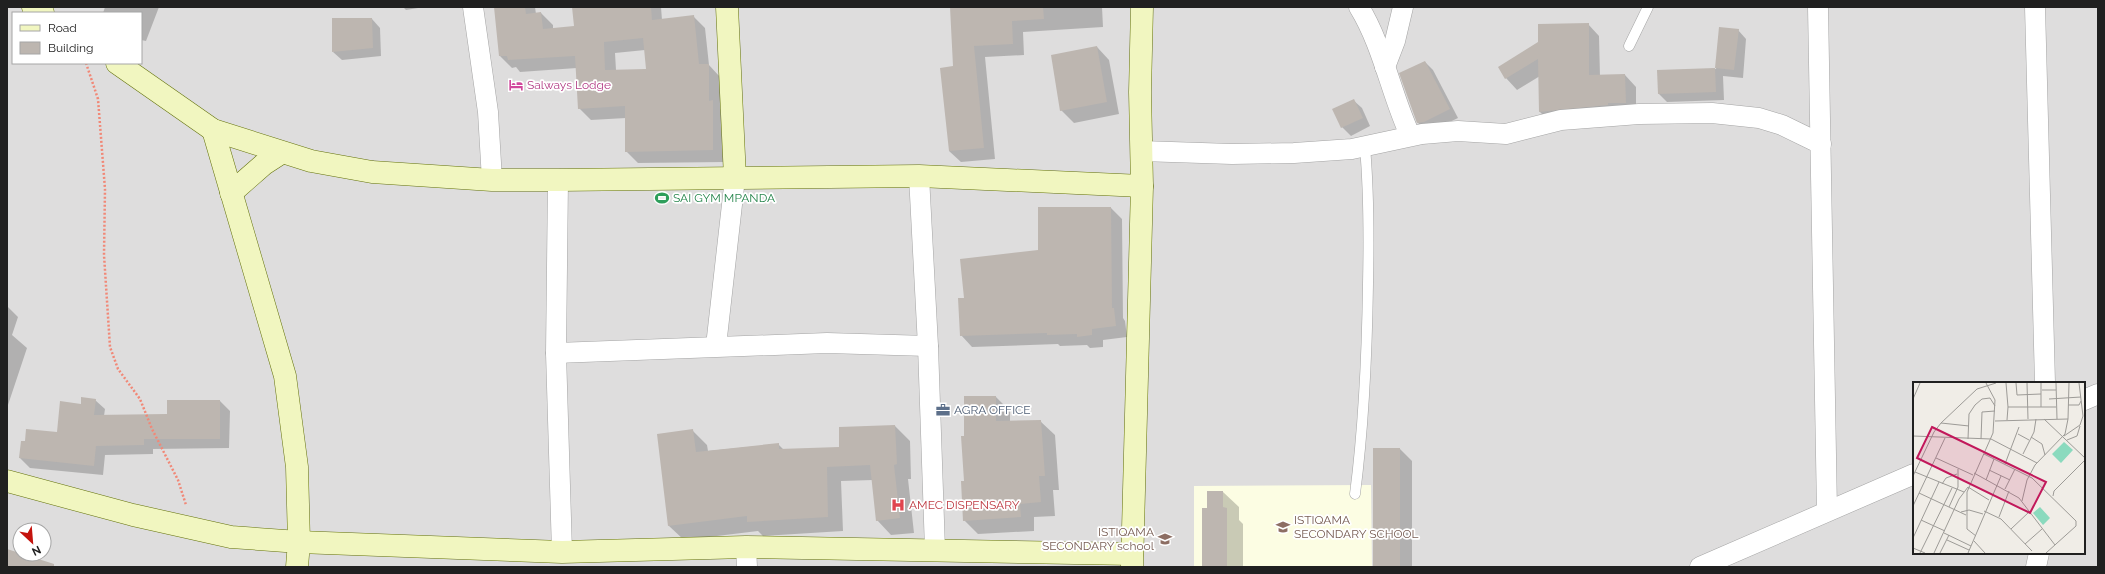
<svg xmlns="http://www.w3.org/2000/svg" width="2105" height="574" font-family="Raleway,sans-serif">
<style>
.residential{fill:#dedddd;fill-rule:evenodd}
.education{fill:#fcfde3}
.shadow{fill:#0003;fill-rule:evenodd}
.building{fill:#bdb6b0;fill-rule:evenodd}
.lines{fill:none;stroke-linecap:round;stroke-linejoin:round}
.lane-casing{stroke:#a4a4a4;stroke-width:11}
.street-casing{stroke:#a4a4a4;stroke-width:21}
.secondary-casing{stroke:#64720c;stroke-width:23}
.path{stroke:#f18877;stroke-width:2.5;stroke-dasharray:2 2;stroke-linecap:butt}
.lane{stroke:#fff;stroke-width:10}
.street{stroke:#fff;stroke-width:20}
.secondary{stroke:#f1f6c0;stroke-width:22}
.labels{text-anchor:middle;stroke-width:3.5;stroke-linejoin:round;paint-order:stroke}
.hotel-label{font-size:12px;fill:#b23c85;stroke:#fff;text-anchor:start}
.leisure-label{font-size:12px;fill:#27864d;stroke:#fff;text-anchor:start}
.service-label{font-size:12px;fill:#4e5e75;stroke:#fff;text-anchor:start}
.health-label{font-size:12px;fill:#be3a42;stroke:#fff;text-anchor:start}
.education-label{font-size:12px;fill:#785e54;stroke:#fff;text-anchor:start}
.inset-road{fill:none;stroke:#9d9b97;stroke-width:1}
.view{fill:#c2185b;fill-opacity:0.15;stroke:#c2185b;stroke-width:2}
.inset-edge{fill:none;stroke:#202020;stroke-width:2}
</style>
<rect width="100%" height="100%" fill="#f0ede7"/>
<path class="residential" d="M 7,7 L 2098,7 L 2098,567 L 7,567 ZM 13,13 L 141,13 L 141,63 L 13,63 ZM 1914,383 L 2084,383 L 2084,553 L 1914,553 ZM 20,530 L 44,530 L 44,554 L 20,554 Z"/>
<path class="education" d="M 1371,485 L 1372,567 L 1194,567 L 1194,486 Z"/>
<g class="shadow">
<path d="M 105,7 L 159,7 L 146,41 L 141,40 L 141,13 L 103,13 Z"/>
<path d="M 403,7 L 424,7 L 406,10 Z"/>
<path d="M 495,7 L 535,7 L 536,14 L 541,13 L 553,25 L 553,29 L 575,27 L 573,7 L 661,7 L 662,20 L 693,16 L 705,28 L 709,65 L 720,77 L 720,109 L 724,113 L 725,162 L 638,163 L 626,151 L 626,118 L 591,120 L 579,108 L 577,68 L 520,72 L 516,67 L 512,68 L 500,56 ZM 645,50 L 647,70 L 616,70 L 615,53 Z"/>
<path d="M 981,7 L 1102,7 L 1103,27 L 1023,32 L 1024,55 L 985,57 L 995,159 L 961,162 L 949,151 L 954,67 Z"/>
<path d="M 372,19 L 380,28 L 381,56 L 342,60 L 333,52 Z"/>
<path d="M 1588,24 L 1599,36 L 1600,76 L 1625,75 L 1636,87 L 1636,114 L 1551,123 L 1540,112 L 1540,76 L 1517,90 L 1506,78 L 1499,67 Z"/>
<path d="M 1720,28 L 1738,30 L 1746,39 L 1743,78 L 1723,76 L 1724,100 L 1667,102 L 1659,94 L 1658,71 L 1716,69 Z"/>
<path d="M 1097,47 L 1109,60 L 1119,114 L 1074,123 L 1061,110 Z"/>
<path d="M 1425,62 L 1433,70 L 1458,118 L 1433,130 L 1427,131 L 1418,123 Z"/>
<path d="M 1353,100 L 1362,108 L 1370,126 L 1351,136 L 1342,127 Z"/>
<path d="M 1111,208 L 1122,219 L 1123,318 L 1125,321 L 1127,337 L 1103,340 L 1103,347 L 1090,348 L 1087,345 L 1060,346 L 1058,344 L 972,347 L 961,335 L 965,299 Z"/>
<path d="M 7,306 L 18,317 L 12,335 L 27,348 L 7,408 Z"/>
<path d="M 996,397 L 1010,411 L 1010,422 L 1040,421 L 1055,435 L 1059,490 L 1053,490 L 1055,516 L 1034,517 L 1034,531 L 978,534 L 964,520 L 965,437 Z"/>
<path d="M 95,400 L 105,409 L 104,416 L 168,415 L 220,401 L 230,411 L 229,448 L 153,449 L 153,454 L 105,455 L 103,475 L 30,468 L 20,458 L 26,442 L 58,433 L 82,405 Z"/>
<path d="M 895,426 L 910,441 L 911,479 L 908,479 L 914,533 L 891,535 L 877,520 L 873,480 L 841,481 L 843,531 L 763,536 L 758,531 L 684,540 L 669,526 L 692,430 L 707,445 L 708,451 L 778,444 L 784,450 L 841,448 Z"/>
<path d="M 1400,449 L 1412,461 L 1412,567 L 1374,567 Z"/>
<path d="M 1223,492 L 1239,507 L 1239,520 L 1243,524 L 1243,567 L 1203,567 L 1208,509 Z"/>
</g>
<g class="building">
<path d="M 494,7 L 525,7 L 526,14 L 541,12 L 543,29 L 574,26 L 572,7 L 651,7 L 652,20 L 694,15 L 699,64 L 709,64 L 709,101 L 713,100 L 713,150 L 625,152 L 625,106 L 578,109 L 575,56 L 508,60 L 507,56 L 499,56 ZM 643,38 L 646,69 L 605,70 L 604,42 Z"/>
<path d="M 950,7 L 1043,7 L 1044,19 L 1012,21 L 1013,44 L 974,46 L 984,148 L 949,151 L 940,68 L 953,66 Z"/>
<path d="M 332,18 L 372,18 L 373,48 L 332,52 Z"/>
<path d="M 1589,23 L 1589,75 L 1625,74 L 1626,103 L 1608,103 L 1608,105 L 1539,112 L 1538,59 L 1505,79 L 1498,67 L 1538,42 L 1538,24 Z"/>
<path d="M 1719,27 L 1739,29 L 1734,70 L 1715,68 Z"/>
<path d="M 1097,46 L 1107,102 L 1060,111 L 1051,55 Z"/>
<path d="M 1425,61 L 1450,109 L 1424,122 L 1417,123 L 1399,73 Z"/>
<path d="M 1715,68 L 1716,92 L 1658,94 L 1657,70 Z"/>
<path d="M 1354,99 L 1363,118 L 1341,128 L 1332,109 Z"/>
<path d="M 1038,207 L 1111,207 L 1112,308 L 1114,308 L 1116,326 L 1092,329 L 1092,335 L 1077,337 L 1077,334 L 1047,335 L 1047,333 L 960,336 L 958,298 L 964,298 L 960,259 L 1038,250 Z"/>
<path d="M 964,396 L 996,396 L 996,421 L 1041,420 L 1045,476 L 1039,476 L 1041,502 L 1020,504 L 1021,517 L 963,521 L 961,481 L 964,481 L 961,436 L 964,436 Z"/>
<path d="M 81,397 L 96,399 L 94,415 L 167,414 L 167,400 L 220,400 L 220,439 L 144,439 L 144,445 L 96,446 L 94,466 L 19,458 L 21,441 L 25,441 L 26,429 L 57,432 L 60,401 L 81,404 Z"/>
<path d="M 895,425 L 897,464 L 894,465 L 900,518 L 876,521 L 870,465 L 827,467 L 828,517 L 747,522 L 747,516 L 668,526 L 657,434 L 693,429 L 696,452 L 779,443 L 779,449 L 839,447 L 839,427 Z"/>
<rect x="1373" y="448" width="27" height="119"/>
<path d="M 1207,491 L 1223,491 L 1223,507 L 1227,508 L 1227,567 L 1202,567 L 1202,508 L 1207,508 Z"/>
<path d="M 7,549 L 54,564 L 54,567 L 7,567 Z"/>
</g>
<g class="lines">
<defs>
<g id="lane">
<path d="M 1629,46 L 1648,7"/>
<path d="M 1355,494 C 1364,424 1367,354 1368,284 C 1369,238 1369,193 1365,147"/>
</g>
<g id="street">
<path d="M 473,7 L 488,112 L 492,180"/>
<path d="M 1359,7 C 1383,46 1391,94 1410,135"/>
<path d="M 1818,7 L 1827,511"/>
<path d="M 2035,7 L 2045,383"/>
<path d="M 1385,67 L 1395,41 L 1403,7"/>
<path d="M 1141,151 L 1232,154 L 1294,153 L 1352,149 L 1422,134 L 1458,131 L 1506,134 L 1561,120 L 1639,114 L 1712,113 L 1759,118 L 1782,125 L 1821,144"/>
<path d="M 919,176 L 928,346 L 935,550"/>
<path d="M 558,180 L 556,353 L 562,552"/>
<path d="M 716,346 L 735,178"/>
<path d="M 556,353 L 827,343 L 928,346"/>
<path d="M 2084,400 L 2098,394"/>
<path d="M 746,547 L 747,567"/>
<path d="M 1700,567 L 1914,474"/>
<path d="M 2036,567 L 2039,553"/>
</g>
<g id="secondary">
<path d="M 33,7 L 43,13"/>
<path d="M 727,7 L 735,178"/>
<path d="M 117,63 L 213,130 L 311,161 L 372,172 L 492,180 L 558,180 L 919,176 L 1142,186"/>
<path d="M 213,130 L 285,376 L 297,467 L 299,542 L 297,567"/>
<path d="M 231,193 L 264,164 L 281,153"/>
<path d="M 7,481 L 133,515 L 231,537 L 299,542 L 562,552 L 746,547 L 1132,554"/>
<path d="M 1132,567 L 1142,186 L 1140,92 L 1142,7"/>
</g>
</defs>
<use href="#lane" class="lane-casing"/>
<use href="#street" class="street-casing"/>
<use href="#secondary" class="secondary-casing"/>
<path class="path" d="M 86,63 L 98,99 L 105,189 L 104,255 L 110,347 L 118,369 L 140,399 L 152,429 L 178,480 L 186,505"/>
<use href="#lane" class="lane"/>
<use href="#street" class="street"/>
<use href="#secondary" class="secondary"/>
</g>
<defs>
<symbol id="hotel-bare" viewBox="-9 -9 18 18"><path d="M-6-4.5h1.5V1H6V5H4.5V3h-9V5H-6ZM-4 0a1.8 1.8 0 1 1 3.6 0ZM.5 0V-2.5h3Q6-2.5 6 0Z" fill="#d1479c" stroke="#fff" stroke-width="2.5" paint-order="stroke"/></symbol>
<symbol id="stadium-bare" viewBox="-9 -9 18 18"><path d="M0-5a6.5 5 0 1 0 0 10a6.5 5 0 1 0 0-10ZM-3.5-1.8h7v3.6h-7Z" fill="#2e9e5b" stroke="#fff" stroke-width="2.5" paint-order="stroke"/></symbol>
<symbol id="office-bare" viewBox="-9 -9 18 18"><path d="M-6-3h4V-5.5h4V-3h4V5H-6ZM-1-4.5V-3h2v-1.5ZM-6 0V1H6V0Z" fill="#5c6f8a" stroke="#fff" stroke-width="2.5" paint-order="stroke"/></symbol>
<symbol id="hospital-bare" viewBox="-9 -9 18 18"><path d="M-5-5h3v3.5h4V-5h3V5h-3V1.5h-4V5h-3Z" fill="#e0444e" stroke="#fff" stroke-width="2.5" paint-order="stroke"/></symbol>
<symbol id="school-bare" viewBox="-9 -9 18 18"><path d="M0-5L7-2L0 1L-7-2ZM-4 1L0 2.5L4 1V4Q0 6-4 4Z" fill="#8d6e63" stroke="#fff" stroke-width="2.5" paint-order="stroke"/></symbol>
</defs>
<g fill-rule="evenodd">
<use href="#hotel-bare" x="506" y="75" width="20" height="20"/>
<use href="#stadium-bare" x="652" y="188" width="20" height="20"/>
<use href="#office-bare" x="933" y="400" width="20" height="20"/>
<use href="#hospital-bare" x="888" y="495" width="20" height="20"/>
<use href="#school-bare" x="1273" y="517" width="20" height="20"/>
<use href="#school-bare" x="1155" y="529" width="20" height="20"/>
</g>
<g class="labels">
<g class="hotel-label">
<text x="527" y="89">Salways Lodge</text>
</g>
<g class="leisure-label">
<text x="673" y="202">SAI GYM MPANDA</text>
</g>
<g class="service-label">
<text x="954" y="414">AGRA OFFICE</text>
</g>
<g class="health-label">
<text x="909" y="509">AMEC DISPENSARY</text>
</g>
<g class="education-label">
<text x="1294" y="524">ISTIQAMA<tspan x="1294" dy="14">SECONDARY SCHOOL</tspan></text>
<text x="1154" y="536" text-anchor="end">ISTIQAMA<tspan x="1154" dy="14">SECONDARY school</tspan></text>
</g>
</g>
<g transform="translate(1913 382)">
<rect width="172" height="172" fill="#f0ede7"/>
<path d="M 151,60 L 160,68 L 148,81 L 139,72 ZM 127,125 L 137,136 L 130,143 L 120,131 Z" fill="#8bdabe"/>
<path class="inset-road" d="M 93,1 L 95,25 L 143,25M 103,1 L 104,13 L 128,12M 114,1 L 115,37M 143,1 L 144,37M 129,8 L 143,8M 0,17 L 7,1M 136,17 L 168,15M 155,23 L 166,23 L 168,19M 128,25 L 128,1M 131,37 L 172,76M 94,38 L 95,25M 82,39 L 155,37M 28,41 L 56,44M 105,52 L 116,58M 0,54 L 78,57 L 124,81M 151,54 L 167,43 L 170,34 L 166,1M 118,55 L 129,62 L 132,73M 55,57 L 56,32 L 62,23 L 69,17 L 77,16 L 82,24M 68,57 L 69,30 L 82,29M 154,58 L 164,54 L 167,44M 71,72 L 119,96 L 163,139 L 163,144 L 133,171M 110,72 L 121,50 L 123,37M 23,76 L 60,93M 92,82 L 106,45M 76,88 L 97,98M 2,90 L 51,110M 61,91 L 106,116 L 142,163M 0,94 L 21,50 L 28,41 L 64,7 L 83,1M 73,98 L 81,77M 29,102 L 33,96 L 44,92M 92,107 L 102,87M 6,111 L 53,133M 140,114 L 141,109 L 172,78M 109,119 L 114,98 L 122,83 L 152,52 L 155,37 L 156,1M 0,124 L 32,56M 36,125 L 45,105 L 45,87M 71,129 L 88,137 L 119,169M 48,130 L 56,128 L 70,132M 86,135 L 96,109M 8,138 L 32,149M 98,147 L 116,130M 31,151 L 58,164M 63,154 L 54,147 L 54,110 L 80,51 L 82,18 L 73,1M 0,156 L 26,100M 34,158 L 56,168M 61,159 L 72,171M 112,162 L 129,147M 0,166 L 12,171M 7,171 L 39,106M 21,171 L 46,117 L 55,105 L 76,118M 27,171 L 36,153M 55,171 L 88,94"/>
<path class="view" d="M 19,45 L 133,100 L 117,131 L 4,76 Z"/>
<rect width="172" height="172" class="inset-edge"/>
</g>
<rect width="2105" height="574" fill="none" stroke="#202020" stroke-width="16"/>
<rect x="12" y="12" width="130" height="52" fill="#ffffff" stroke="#a6a6a6"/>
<rect x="20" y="25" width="20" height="6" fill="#f1f6c0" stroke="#a6a6a6"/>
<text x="48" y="32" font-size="12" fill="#202020">Road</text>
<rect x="20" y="42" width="20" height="12" fill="#bdb6b0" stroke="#a6a6a6"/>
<text x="48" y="52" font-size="12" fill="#202020">Building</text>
<g transform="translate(32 542) rotate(154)"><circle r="19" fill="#ffffff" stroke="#a6a6a6"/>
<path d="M0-3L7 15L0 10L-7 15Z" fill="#c4130d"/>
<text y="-6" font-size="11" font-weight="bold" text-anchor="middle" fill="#202020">N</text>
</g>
</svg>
